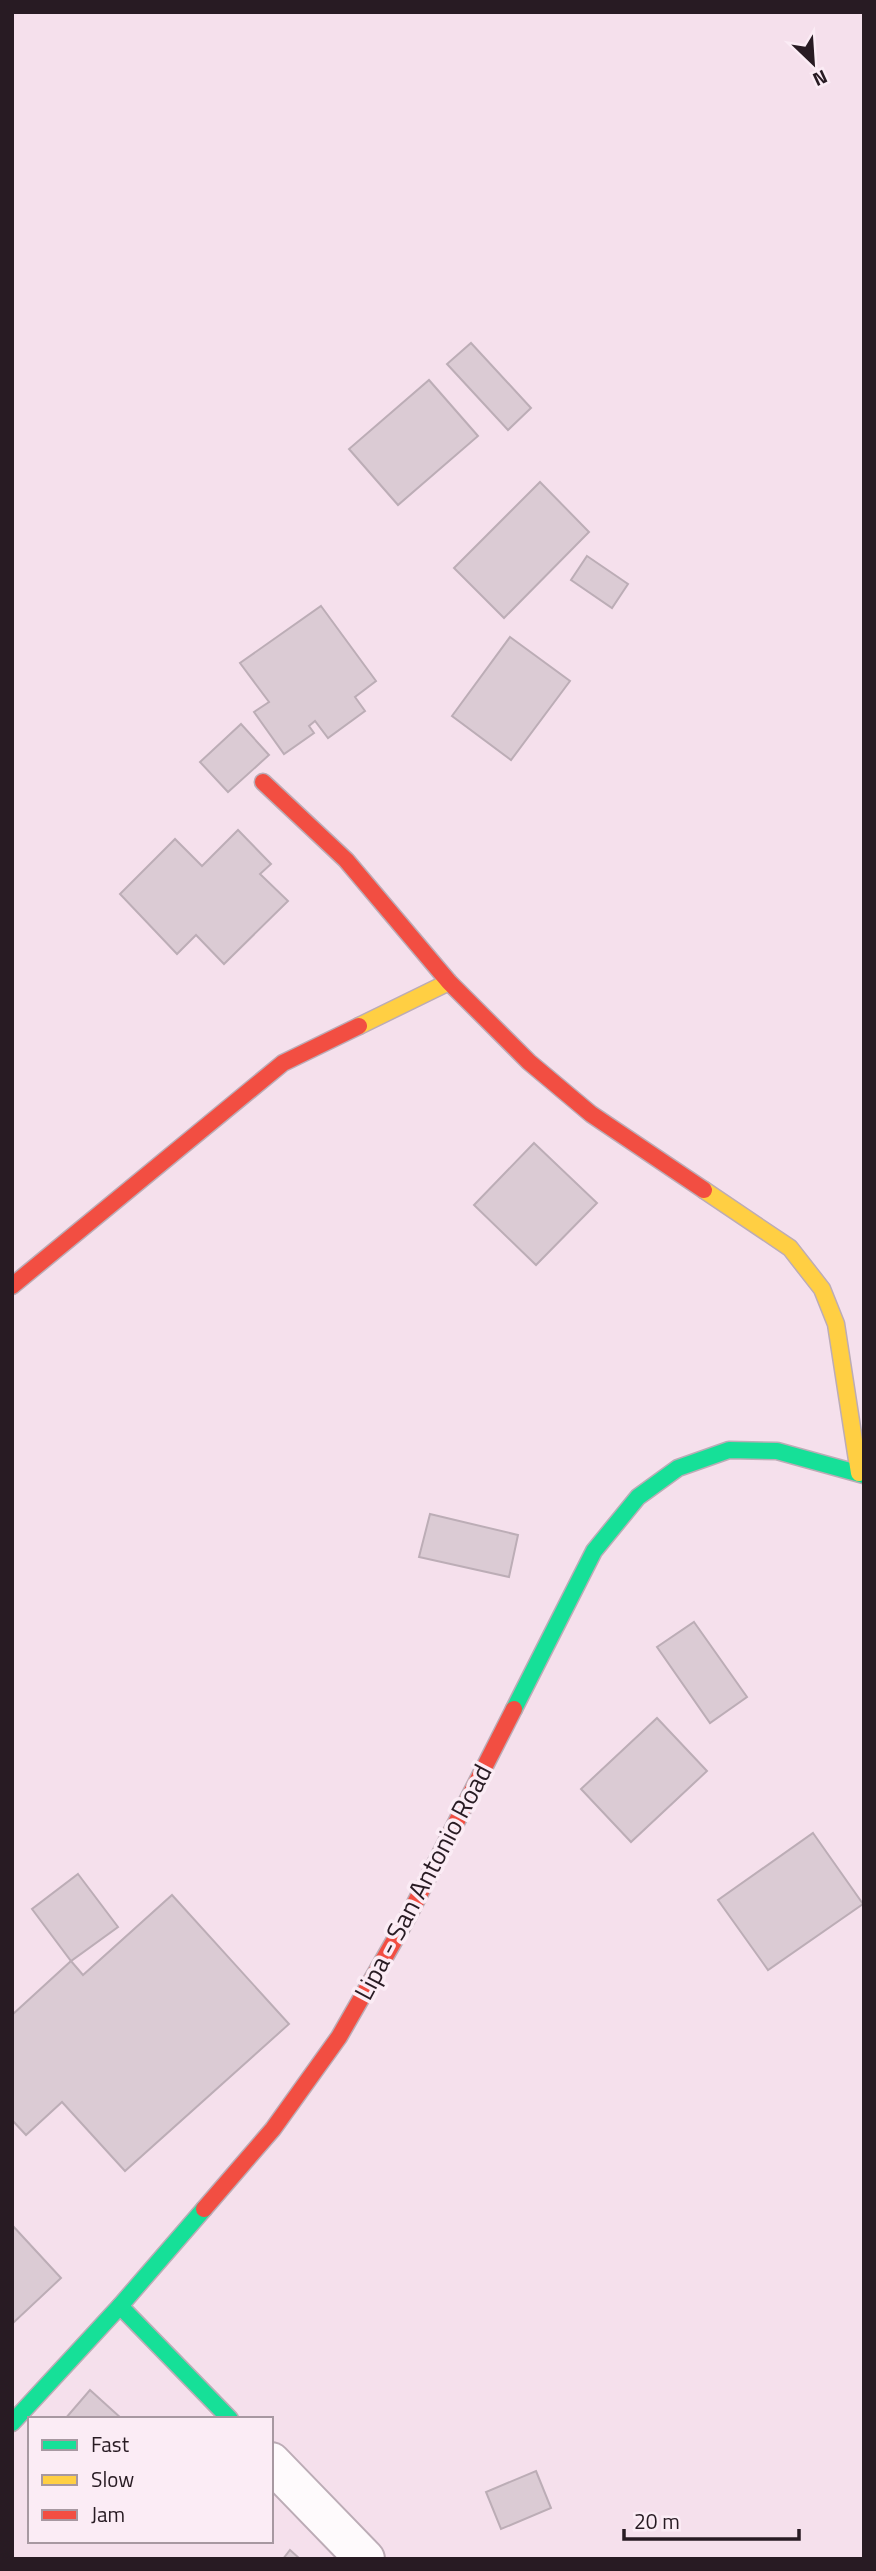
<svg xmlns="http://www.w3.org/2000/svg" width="876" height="2571" font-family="'Titillium Web',sans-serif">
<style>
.building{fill:#dbcbd4;stroke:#bcadb6;stroke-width:2}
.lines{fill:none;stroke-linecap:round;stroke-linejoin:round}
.street-casing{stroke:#bcacb6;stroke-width:42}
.fast-casing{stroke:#bcacb6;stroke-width:19}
.slow-casing{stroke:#bcacb6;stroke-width:19}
.jam-casing{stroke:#bcacb6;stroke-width:19}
.street{stroke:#fefafc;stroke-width:38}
.fast{stroke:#16e098;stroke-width:16}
.slow{stroke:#ffcf43;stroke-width:16}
.jam{stroke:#f24e42;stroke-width:16}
.labels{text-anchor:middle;stroke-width:7;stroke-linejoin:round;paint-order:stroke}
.street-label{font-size:26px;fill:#281b23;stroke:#fbecf5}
</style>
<rect width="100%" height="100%" fill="#f5e0ec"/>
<g class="building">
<path d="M 471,343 L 531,408 L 508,430 L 447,364 Z"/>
<path d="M 429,380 L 478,436 L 398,505 L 349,449 Z"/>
<path d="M 540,482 L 589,532 L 504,618 L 454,568 Z"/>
<path d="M 587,556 L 628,584 L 612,608 L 571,580 Z"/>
<path d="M 321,606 L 376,681 L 355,697 L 365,711 L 328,738 L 315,721 L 309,726 L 314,733 L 284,754 L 254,712 L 269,702 L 240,663 Z"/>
<path d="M 510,637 L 570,681 L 511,760 L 452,716 Z"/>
<path d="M 241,724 L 269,755 L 228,792 L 200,762 Z"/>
<path d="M 238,830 L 271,864 L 260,874 L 288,901 L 224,964 L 196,935 L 177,954 L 120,894 L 175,839 L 202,866 Z"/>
<path d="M 534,1143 L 597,1203 L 536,1265 L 474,1205 Z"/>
<path d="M 430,1514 L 518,1535 L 509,1577 L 419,1557 Z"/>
<path d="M 694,1622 L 747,1697 L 710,1723 L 657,1647 Z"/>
<path d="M 657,1718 L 707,1771 L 631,1842 L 581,1789 Z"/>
<path d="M 813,1833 L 863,1904 L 768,1970 L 718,1900 Z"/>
<path d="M 78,1874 L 118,1927 L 71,1961 L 32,1909 Z"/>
<path d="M 172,1895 L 289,2024 L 125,2171 L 62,2102 L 26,2135 L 12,2120 L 12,2015 L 71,1961 L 83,1975 Z"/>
<path d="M 12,2225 L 61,2278 L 12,2324 Z"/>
<path d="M 90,2390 L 122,2419 L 65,2419 Z"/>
<path d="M 536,2471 L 551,2508 L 501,2529 L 486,2492 Z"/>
<path d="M 290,2550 L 300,2559 L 283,2559 Z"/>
</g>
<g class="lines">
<defs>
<path id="street" d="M 271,2462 L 365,2559"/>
<g id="fast">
<path d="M 514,1709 L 594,1551 L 638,1497 L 678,1468 L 729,1450 L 777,1451 L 864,1475"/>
<path d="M 120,2306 L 230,2419"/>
<path d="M 12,2423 L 120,2306 L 204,2209"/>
</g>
<g id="slow">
<path d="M 359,1026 L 449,982"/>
<path d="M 704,1190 L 790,1248 L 822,1289 L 836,1324 L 859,1473"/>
</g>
<g id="jam">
<path d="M 263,782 L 346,860 L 449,982 L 529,1062 L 591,1114 L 704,1190"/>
<path d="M 12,1286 L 283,1063 L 359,1026"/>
<path d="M 204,2209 L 273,2129 L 339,2037 L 409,1915 L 514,1709"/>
</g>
</defs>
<use href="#street" class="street-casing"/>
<use href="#fast" class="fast-casing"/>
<use href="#slow" class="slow-casing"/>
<use href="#jam" class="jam-casing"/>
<use href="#street" class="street"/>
<use href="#fast" class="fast"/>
<use href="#slow" class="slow"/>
<use href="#jam" class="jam"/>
</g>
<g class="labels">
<g class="street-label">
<text transform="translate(423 1882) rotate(-62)" y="9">Lipa - San Antonio Road</text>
</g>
</g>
<rect width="876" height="2571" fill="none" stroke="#281b23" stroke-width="28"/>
<rect x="28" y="2417" width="245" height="126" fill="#fbecf5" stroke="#a798a1" stroke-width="2"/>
<rect x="42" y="2440" width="35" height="10" fill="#16e098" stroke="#a798a1" stroke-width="2"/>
<text x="91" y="2452" font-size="21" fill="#281b23">Fast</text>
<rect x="42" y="2475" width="35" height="10" fill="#ffcf43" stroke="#a798a1" stroke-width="2"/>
<text x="91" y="2487" font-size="21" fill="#281b23">Slow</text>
<rect x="42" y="2510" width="35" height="10" fill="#f24e42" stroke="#a798a1" stroke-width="2"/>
<text x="91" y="2522" font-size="21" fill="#281b23">Jam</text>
<g transform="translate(813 63) rotate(155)" stroke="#fbecf5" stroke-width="5" paint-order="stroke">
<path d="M0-5L12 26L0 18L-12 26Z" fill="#281b23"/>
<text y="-10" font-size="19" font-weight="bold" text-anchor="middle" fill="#281b23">N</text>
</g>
<path d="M624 2529v10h175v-10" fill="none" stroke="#281b23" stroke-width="3.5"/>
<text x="634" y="2529" font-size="21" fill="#281b23" stroke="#fbecf5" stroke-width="5" paint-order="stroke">20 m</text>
</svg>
